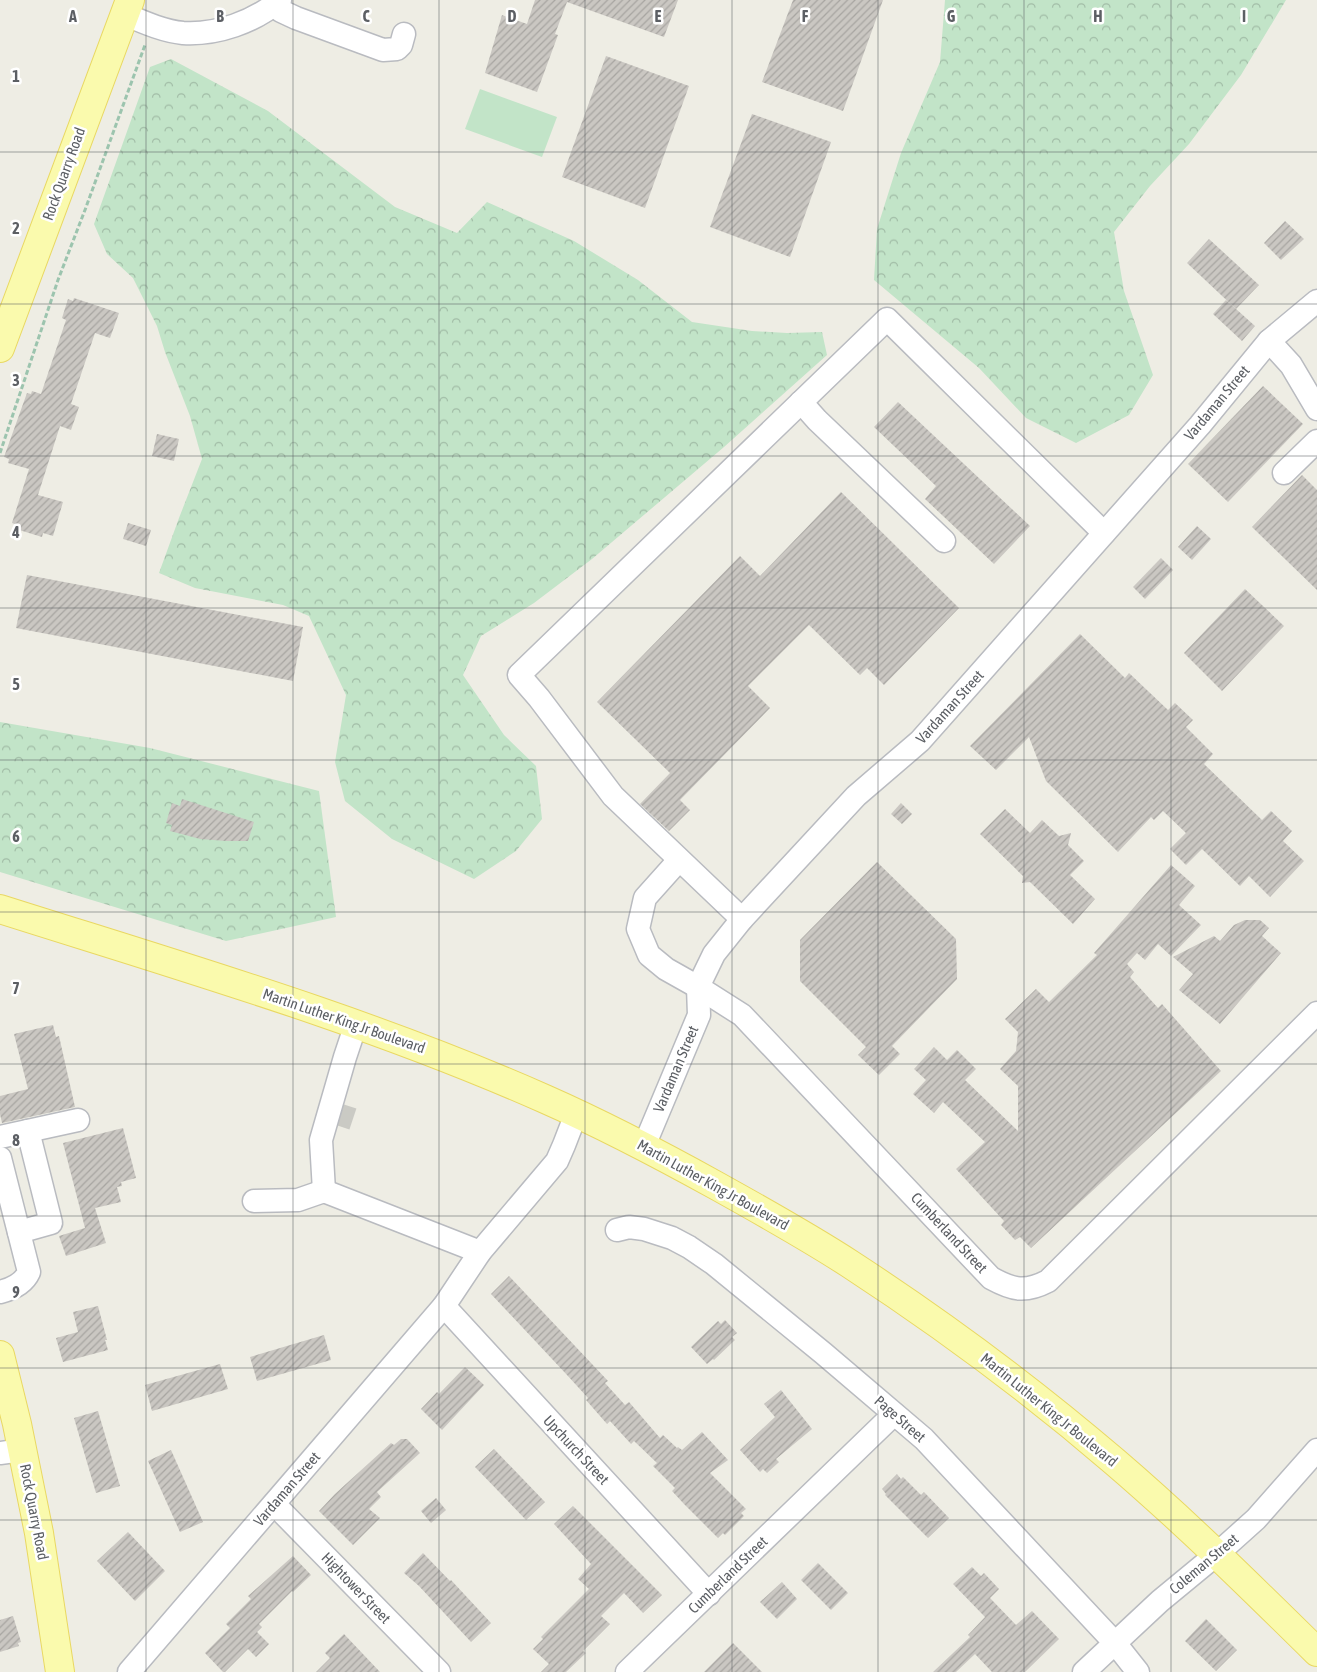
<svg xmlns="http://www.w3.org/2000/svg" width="1317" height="1672" font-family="'Asap Condensed',sans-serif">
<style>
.forest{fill:url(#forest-crowns)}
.pitch{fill:#c2e4c8}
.building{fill:url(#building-hatch)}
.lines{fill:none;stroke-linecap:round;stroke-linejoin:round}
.minor-tunnel{stroke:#cacac4;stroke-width:22;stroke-dasharray:22 11;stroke-linecap:butt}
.minor-casing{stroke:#b9bbc0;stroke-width:25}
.major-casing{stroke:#e9d862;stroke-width:30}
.path{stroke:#9cc4ae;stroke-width:3;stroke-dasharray:5 2.5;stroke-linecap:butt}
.minor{stroke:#fff;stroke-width:22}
.major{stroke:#fafaad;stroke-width:28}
.grid{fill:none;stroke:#5c5f64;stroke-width:1;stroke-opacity:0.55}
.labels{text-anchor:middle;stroke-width:5;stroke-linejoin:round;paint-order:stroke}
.street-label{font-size:15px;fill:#5c5f64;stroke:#fff}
.grid-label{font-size:16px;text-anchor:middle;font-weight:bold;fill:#5c5f64;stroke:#fff;stroke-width:5;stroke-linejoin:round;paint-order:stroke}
</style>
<defs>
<pattern id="forest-crowns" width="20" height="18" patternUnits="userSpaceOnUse" patternTransform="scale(1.25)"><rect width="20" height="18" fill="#c2e4c8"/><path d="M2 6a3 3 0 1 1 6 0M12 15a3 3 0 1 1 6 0" fill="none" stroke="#a1bca6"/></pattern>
<pattern id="building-hatch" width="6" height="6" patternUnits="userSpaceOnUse" patternTransform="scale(1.25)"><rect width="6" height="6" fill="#cac7c2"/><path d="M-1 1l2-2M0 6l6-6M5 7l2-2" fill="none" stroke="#a7a5a1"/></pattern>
</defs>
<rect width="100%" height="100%" fill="#eeede4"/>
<g class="forest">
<path d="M 945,0 L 1286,0 L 1241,75 L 1189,144 L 1150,186 L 1114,232 L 1124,291 L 1153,375 L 1129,415 L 1076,443 L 1026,418 L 979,368 L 874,280 L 877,229 L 901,153 L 940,62 Z"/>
<path d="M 171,59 L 268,111 L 395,207 L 457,233 L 487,202 L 574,241 L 638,280 L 692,322 L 752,331 L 787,333 L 822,332 L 827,355 L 724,447 L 592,559 L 534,603 L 481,636 L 463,675 L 504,735 L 536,766 L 542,819 L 516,851 L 474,879 L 392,839 L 345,801 L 335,762 L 346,695 L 309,616 L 283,605 L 195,588 L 159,573 L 179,518 L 202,459 L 190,416 L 165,352 L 157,326 L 133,278 L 107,254 L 94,224 L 150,67 Z"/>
<path d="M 0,722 L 150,748 L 319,791 L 336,917 L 226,941 L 0,872 Z"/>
</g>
<path class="pitch" d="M 480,89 L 557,117 L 542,157 L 465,129 Z"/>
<g class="building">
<path d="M 535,0 L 678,0 L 664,37 L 567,2 L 555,34 L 558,35 L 537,92 L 485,73 L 502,15 L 527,24 Z"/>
<path d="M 793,0 L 883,0 L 843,111 L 762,82 Z"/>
<path d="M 606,56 L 689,86 L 645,208 L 562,177 Z"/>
<path d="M 752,114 L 831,142 L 790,257 L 710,227 Z"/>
<path d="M 1285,221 L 1304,239 L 1281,260 L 1264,243 Z"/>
<path d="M 1209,239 L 1259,285 L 1236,309 L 1187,263 Z"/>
<path d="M 74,298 L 119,313 L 110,338 L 95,333 L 71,404 L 79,407 L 71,430 L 60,426 L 38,495 L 63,502 L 53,536 L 43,533 L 42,537 L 16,529 L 17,525 L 12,523 L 29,469 L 8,463 L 9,459 L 4,457 L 27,393 L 31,394 L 32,391 L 41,394 L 66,320 L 62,318 L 68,299 L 73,301 Z"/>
<path d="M 1226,300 L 1255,326 L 1242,341 L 1213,314 Z"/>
<path d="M 1263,386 L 1303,424 L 1228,502 L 1188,464 Z"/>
<path d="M 898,402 L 1030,526 L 994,564 L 925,499 L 936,486 L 874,427 Z"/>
<path d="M 157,434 L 179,439 L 174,461 L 152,456 Z"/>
<path d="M 1302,475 L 1317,490 L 1317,590 L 1252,527 Z"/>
<path d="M 841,492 L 959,608 L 884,685 L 867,668 L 860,675 L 809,625 L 748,686 L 770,708 L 680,800 L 690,810 L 669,831 L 640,804 L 670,773 L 597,702 L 740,556 L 760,576 Z"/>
<path d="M 128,523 L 151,530 L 146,546 L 123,539 Z"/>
<path d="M 1197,526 L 1211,539 L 1192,560 L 1178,547 Z"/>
<path d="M 1161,558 L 1173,570 L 1145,599 L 1133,587 Z"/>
<path d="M 27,575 L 303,627 L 293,681 L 16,628 Z"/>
<path d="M 1245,589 L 1284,626 L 1222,691 L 1184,653 Z"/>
<path d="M 1080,634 L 1125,678 L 1129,673 L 1168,710 L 1175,703 L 1193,720 L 1186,727 L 1213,754 L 1204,764 L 1262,820 L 1271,811 L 1292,831 L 1283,841 L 1304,861 L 1270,897 L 1249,876 L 1240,886 L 1202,849 L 1186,865 L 1170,849 L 1186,833 L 1163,811 L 1154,820 L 1151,817 L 1118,852 L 1046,781 L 1029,737 L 996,770 L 970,746 Z"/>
<path d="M 182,799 L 254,822 L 248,841 L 226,841 L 200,839 L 170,831 L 172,825 L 166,823 L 172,803 L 180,806 Z"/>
<path d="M 901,803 L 912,814 L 902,824 L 891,814 Z"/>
<path d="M 1005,809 L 1030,833 L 1042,820 L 1059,836 L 1071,833 L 1068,845 L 1084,861 L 1070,875 L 1095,899 L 1073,924 L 1030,882 L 1022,883 L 1023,876 L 980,834 Z"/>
<path d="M 877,862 L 956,939 L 957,979 L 892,1046 L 900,1054 L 879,1075 L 858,1055 L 866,1047 L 800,981 L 800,940 Z"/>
<path d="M 1171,865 L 1195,886 L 1179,905 L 1201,925 L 1171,956 L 1158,944 L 1145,960 L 1137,953 L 1127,964 L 1134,972 L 1130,977 L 1158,1008 L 1162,1004 L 1221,1071 L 1031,1248 L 1020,1237 L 1015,1240 L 1001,1225 L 1004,1221 L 956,1169 L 985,1142 L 943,1102 L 934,1113 L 913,1094 L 926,1080 L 914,1069 L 934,1047 L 947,1060 L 957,1050 L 976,1069 L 965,1080 L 1018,1131 L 1018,1086 L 1000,1069 L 1016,1051 L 1018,1032 L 1005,1019 L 1036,989 L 1049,1002 L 1097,955 L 1094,953 Z"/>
<path d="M 1245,920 L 1260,920 L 1269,928 L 1262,936 L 1281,953 L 1220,1024 L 1179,990 L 1193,974 L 1173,957 L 1214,936 L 1220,941 L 1234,925 Z"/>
<path d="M 53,1025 L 56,1037 L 59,1036 L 75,1107 L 2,1123 L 0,1114 L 0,1096 L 28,1089 L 14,1034 Z"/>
<path d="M 123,1128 L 136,1178 L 121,1182 L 122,1186 L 117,1187 L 121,1202 L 95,1208 L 106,1243 L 66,1256 L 59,1236 L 85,1228 L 63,1143 Z"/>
<path d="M 509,1276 L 608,1381 L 605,1383 L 625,1405 L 629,1402 L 660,1438 L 663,1435 L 677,1448 L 678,1447 L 682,1450 L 702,1432 L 728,1460 L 710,1473 L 746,1509 L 741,1513 L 744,1516 L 725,1535 L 723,1533 L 718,1538 L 684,1504 L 672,1491 L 675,1488 L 653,1466 L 657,1463 L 634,1441 L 631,1444 L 610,1421 L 607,1424 L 586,1400 L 588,1398 L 567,1375 L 491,1294 Z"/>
<path d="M 98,1306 L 107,1340 L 105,1340 L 108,1350 L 63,1362 L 56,1338 L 78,1332 L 73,1312 Z"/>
<path d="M 725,1320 L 737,1333 L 732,1337 L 735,1340 L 714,1360 L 713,1359 L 707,1364 L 691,1347 L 718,1321 L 721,1324 Z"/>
<path d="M 324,1335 L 331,1360 L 257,1381 L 250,1357 Z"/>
<path d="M 220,1364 L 228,1389 L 152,1411 L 145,1385 Z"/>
<path d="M 465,1367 L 484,1385 L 442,1430 L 421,1409 L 437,1392 L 439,1394 Z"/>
<path d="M 781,1390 L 812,1429 L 776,1459 L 779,1462 L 767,1473 L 763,1469 L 760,1472 L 740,1450 L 775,1417 L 764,1404 Z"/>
<path d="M 98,1411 L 120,1486 L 96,1493 L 74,1418 Z"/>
<path d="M 401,1439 L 407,1439 L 420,1453 L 377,1492 L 381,1497 L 369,1509 L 380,1518 L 353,1545 L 319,1511 L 335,1494 L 391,1443 L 394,1445 Z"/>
<path d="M 494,1449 L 545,1502 L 526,1520 L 475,1467 Z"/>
<path d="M 171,1450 L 203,1522 L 180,1532 L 148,1461 Z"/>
<path d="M 897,1474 L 901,1479 L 903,1477 L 921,1495 L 924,1492 L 949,1518 L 928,1538 L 885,1495 L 886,1494 L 882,1489 Z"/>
<path d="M 436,1498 L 446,1510 L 431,1523 L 421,1511 Z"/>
<path d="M 573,1506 L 662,1595 L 643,1613 L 624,1593 L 601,1616 L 610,1624 L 583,1651 L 586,1653 L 566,1672 L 541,1672 L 549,1664 L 533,1649 L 543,1639 L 541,1637 L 589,1589 L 578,1579 L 591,1564 L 554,1524 Z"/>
<path d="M 128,1532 L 165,1571 L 135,1601 L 97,1561 Z"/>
<path d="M 423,1553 L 450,1581 L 451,1580 L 491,1623 L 471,1642 L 419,1586 L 404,1573 Z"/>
<path d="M 293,1556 L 311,1575 L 293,1592 L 292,1591 L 259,1624 L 262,1627 L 257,1632 L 269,1644 L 256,1657 L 248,1649 L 225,1672 L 223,1672 L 205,1653 L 230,1628 L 226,1624 L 251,1599 L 248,1596 Z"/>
<path d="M 818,1563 L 848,1593 L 831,1610 L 801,1580 Z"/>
<path d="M 972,1567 L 981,1576 L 984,1573 L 999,1589 L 990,1598 L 1016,1625 L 1032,1611 L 1059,1639 L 1025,1672 L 992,1672 L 975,1654 L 956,1672 L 933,1672 L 970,1637 L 968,1635 L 985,1617 L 953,1584 Z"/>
<path d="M 782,1582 L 797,1599 L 777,1619 L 760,1602 Z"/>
<path d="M 13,1616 L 21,1642 L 18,1643 L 19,1646 L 0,1652 L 0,1620 Z"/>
<path d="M 1206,1619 L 1237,1650 L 1216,1671 L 1185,1641 Z"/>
<path d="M 344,1634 L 380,1672 L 316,1672 L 330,1658 L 325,1653 Z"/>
<path d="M 733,1643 L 762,1672 L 704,1672 Z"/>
</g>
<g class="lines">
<path class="minor-tunnel" d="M 339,1126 L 346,1105"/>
<defs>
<g id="minor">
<path d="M 275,4 L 281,11 L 296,18 L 383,50 L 397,49 L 401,45 L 404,34"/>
<path d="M 124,14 C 143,22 163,31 183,33 C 217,35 254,22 280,0"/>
<path d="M 1269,341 L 1291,365 L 1317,409"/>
<path d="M 801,402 L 817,420 L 944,541"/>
<path d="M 1284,473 L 1317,441"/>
<path d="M 679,860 L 645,898 L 638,929 L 649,955 L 666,969 L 698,987 L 742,1015 L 991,1278 C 1013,1290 1025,1293 1048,1281 L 1317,1013"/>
<path d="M 742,919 L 613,796 L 539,698 L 519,675 L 887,319 L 1104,533"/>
<path d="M 0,1137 L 78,1120"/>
<path d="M 644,1146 L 699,1015 L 698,987 L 714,954 L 742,919 L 856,796 L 920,741 L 1200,425 L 1269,341 L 1317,301"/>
<path d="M 0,1158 L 29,1272 C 24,1283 12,1289 0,1292"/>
<path d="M 324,1191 L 321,1140 L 345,1057 L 356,1024"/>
<path d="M 254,1201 L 298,1200 L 324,1191 L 480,1252"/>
<path d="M 617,1230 L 629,1227 L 644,1229 L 672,1238 L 689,1247 L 714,1264 L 823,1353 L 924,1439 L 1115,1643 L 1138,1672"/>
<path d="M 19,1232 L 51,1223 L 28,1131"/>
<path d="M 444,1306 L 709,1594"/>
<path d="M 0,1453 L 22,1450"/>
<path d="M 274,1504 L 439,1672"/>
<path d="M 129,1672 L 444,1306 L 480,1252 L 557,1161 L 564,1145 L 576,1114"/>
<path d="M 627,1672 L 894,1414"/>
<path d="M 1084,1672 L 1160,1601 L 1217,1554 L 1256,1519 L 1317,1450"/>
</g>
<g id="major">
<path d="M 0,348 L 130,0"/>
<path d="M 0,909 C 183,967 369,1021 545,1099 C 604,1125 661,1155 717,1186 C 762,1211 807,1236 850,1264 C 942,1324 1031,1390 1115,1462 C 1185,1522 1251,1587 1317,1652"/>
<path d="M 0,1355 L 17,1424 L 39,1533 L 60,1672"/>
</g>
</defs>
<use href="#minor" class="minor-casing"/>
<use href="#major" class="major-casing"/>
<path class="path" d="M 0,453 L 58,280 L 85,210 L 145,45"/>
<use href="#minor" class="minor"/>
<use href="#major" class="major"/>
</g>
<path class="grid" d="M 146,0 L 146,1672M 293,0 L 293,1672M 439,0 L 439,1672M 585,0 L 585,1672M 732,0 L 732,1672M 878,0 L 878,1672M 1024,0 L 1024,1672M 1171,0 L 1171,1672M 0,152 L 1317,152M 0,304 L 1317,304M 0,456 L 1317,456M 0,608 L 1317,608M 0,760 L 1317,760M 0,912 L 1317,912M 0,1064 L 1317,1064M 0,1216 L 1317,1216M 0,1368 L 1317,1368M 0,1520 L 1317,1520"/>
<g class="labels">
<g class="street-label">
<text transform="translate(64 174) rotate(-70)" y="5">Rock Quarry Road</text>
<text transform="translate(1217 403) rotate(-50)" y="5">Vardaman Street</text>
<text transform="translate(950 707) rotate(-48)" y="5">Vardaman Street</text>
<text transform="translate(344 1021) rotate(19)" y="5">Martin Luther King Jr Boulevard</text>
<text transform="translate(676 1069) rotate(-67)" y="5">Vardaman Street</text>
<text transform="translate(713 1185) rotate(29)" y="5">Martin Luther King Jr Boulevard</text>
<text transform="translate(949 1233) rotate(47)" y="5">Cumberland Street</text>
<text transform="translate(1049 1410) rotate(39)" y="5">Martin Luther King Jr Boulevard</text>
<text transform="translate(900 1419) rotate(41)" y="5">Page Street</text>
<text transform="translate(576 1450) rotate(47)" y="5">Upchurch Street</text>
<text transform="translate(287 1489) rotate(-49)" y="5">Vardaman Street</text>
<text transform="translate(34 1512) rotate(79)" y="5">Rock Quarry Road</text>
<text transform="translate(1204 1564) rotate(-40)" y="5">Coleman Street</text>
<text transform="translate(728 1575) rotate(-44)" y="5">Cumberland Street</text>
<text transform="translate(356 1588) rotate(46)" y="5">Hightower Street</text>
</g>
</g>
<g class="grid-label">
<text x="73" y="22">A</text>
<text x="220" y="22">B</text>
<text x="366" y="22">C</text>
<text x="512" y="22">D</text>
<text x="658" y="22">E</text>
<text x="805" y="22">F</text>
<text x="951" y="22">G</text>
<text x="1098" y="22">H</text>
<text x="1244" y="22">I</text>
<text x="16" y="82">1</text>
<text x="16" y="234">2</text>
<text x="16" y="386">3</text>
<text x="16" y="538">4</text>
<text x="16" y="690">5</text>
<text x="16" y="842">6</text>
<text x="16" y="994">7</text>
<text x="16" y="1146">8</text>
<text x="16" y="1298">9</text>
</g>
</svg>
